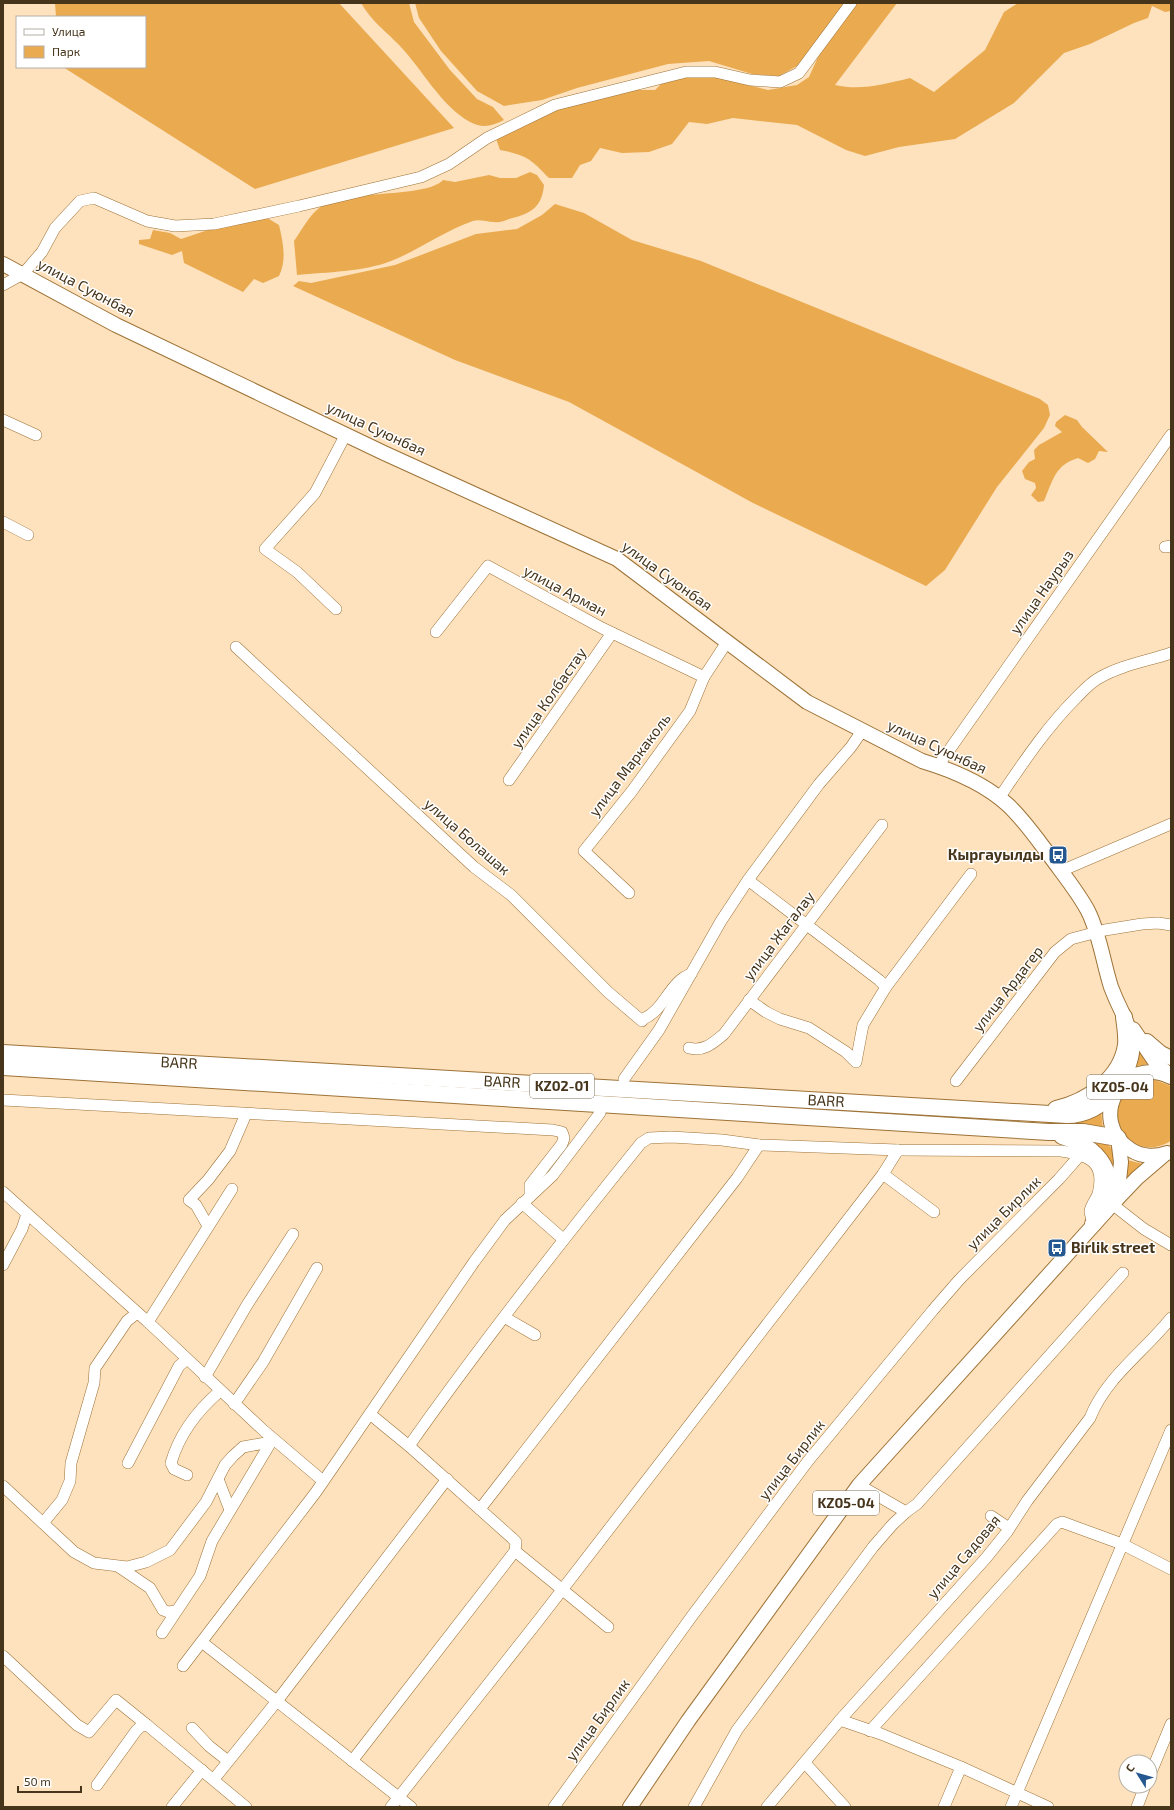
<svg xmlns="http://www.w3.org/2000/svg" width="1174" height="1810" font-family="'Exo 2',sans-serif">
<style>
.green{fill:#eaaa50}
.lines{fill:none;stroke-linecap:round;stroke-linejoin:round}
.minor-casing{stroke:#9d7236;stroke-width:12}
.major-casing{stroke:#9d7236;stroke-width:16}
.highway-casing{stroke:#9d7236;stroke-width:18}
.minor{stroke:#fff;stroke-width:11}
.major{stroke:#fff;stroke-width:14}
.highway{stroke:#fff;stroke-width:16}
.labels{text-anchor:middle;stroke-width:3;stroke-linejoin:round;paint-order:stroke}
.shield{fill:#fff;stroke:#7e715f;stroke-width:1}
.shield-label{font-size:14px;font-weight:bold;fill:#46341b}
.street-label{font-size:15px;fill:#46341b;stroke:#fff}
.poi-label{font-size:15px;font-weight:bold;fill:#46341b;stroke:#fff;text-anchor:end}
</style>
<rect width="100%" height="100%" fill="#fee2be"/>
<g class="green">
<path d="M 55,3 L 339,3 L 454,128 L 255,189 L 63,67 L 145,67 L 145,17 L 56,17 Z"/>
<path d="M 361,3 L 409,3 L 414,22 L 450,70 L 477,99 L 493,107 L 504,120 C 492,126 483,129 470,122 C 441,106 422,69 400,46 C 385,30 373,23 361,3 Z"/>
<path d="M 415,3 L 846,3 L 832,24 L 797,66 L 779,76 L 752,74 L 709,61 L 668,64 L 577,88 L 542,100 L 504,106 L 477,91 L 441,51 L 419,18 Z"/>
<path d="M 857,3 L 897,3 L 835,85 C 861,91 885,84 910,78 L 934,92 L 985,50 L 1004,12 L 1018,3 L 1171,3 L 1171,11 L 1165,12 L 1152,6 L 1148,18 L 1134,23 L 1090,44 L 1064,53 L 1014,103 L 955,139 L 899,147 L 865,156 L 846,150 L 797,125 L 733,118 L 707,124 L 689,122 L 672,144 L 649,152 L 622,153 L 600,148 L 591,161 L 580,165 L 572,178 L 549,178 C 530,158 526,155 500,150 L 495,136 L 544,113 L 635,90 L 655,90 L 669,76 L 707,75 L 768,90 L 797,85 L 809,77 L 818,57 Z"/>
<path d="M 530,172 L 537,175 L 544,185 C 542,208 530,214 509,219 C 504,221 499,223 494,222 C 487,222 479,219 473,221 C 444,231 419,250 391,261 C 363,272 327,272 297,275 L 294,241 C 301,231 309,216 318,209 C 344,188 426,199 443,180 L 455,182 L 489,175 L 500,178 L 516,178 Z"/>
<path d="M 555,204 L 584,213 L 632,240 L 701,261 L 1040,399 L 1048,405 L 1050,415 L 1044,428 L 997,487 L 945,570 L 926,586 L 753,503 L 569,402 L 455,360 L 293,286 L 299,281 L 311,283 L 395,265 L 476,234 L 517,229 L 542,215 Z"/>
<path d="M 250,216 L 269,219 L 279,225 C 283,242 287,260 279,276 L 263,283 L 254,279 L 243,292 L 184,263 L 182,251 L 172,255 L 139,244 L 139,240 L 150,239 L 153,230 L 170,233 L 181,239 Z"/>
<path d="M 1065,415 L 1077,420 L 1082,427 L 1108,452 L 1099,451 L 1095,459 L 1088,463 L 1078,458 C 1055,465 1053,480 1044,501 L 1038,502 L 1031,495 L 1036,488 L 1035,483 L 1025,479 L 1022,471 L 1029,462 L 1035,459 L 1034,450 L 1039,445 L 1062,432 L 1055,426 L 1056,422 Z"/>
<path d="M 1139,1044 L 1152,1063 L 1133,1067 Z"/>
<path d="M 1144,1080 L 1155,1080 L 1171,1086 L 1171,1141 C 1126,1168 1092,1101 1144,1080 Z"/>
<path d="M 1101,1111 L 1103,1130 L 1032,1121 L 1070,1121 Z"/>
<path d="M 1090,1137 C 1115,1145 1113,1147 1117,1172 L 1091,1143 Z"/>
<path d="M 1127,1160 L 1143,1164 L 1125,1184 L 1128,1167 Z"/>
</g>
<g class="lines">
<defs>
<g id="minor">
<path d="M 3,285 L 23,274 L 42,252 L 55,228 L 80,201 L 94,198 L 147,221 L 175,226 L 214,224 L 299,206 L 421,177 L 449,164 L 487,138 L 555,105 L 686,72 L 715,72 L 750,80 L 780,82 L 799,73 L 851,3"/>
<path d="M 3,420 L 36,435"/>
<path d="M 3,522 L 28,535"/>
<path d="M 1165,547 L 1171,546"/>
<path d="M 336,609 L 297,572 L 265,549 L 315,493 L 346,434"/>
<path d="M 436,632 L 488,566 L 602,628 L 704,677"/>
<path d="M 236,647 L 474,867 L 511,895 L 608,992 L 642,1021 L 643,1019 C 664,1011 669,982 691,974"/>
<path d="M 938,766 L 1171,435"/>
<path d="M 509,780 L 612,633"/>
<path d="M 999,798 C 1023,763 1046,728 1076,698 C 1083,691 1090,683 1099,678 C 1121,665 1148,661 1171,653"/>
<path d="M 1061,871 L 1171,824"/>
<path d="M 748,880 L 879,980 L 886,987"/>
<path d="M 629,893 L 584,851 L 632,791 L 690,711 L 704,677 L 727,642"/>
<path d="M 749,1000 L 766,1012 L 780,1019 L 809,1028 L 846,1052 L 856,1062 L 863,1025 L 886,987 L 971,874"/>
<path d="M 689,1048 C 704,1052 713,1043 724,1034 L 882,825"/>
<path d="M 624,1079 L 659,1030 L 721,921 L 748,880 L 819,784 L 851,747 L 862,731"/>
<path d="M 956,1081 L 1055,952 L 1071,939 L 1105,930 L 1142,924 L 1158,923 L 1171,925"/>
<path d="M 3,1100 L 553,1130 L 562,1132 L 564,1138 L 562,1144 L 530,1185 L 530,1196"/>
<path d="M 883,1174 L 934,1212"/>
<path d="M 3,1192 L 148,1322 L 263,1430 L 323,1481"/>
<path d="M 522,1203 L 563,1239"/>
<path d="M 1112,1204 L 1144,1229 L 1171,1245"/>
<path d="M 208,1226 L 196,1205 L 189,1200 L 208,1180 L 230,1151 L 246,1114"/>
<path d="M 3,1265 L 22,1229 L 27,1214"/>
<path d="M 504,1317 L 535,1335"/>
<path d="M 148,1322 L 232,1189"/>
<path d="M 205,1377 L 247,1305 L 293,1234"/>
<path d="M 234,1404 L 263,1362 L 317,1268"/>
<path d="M 370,1414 L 409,1446 C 482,1342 561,1242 641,1143 L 649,1138 L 671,1137 L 722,1140 L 759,1145 L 898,1150 L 1061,1151 C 1089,1155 1106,1162 1098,1194 C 1096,1200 1090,1206 1090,1212 C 1091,1216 1092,1220 1093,1224"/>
<path d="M 128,1463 L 179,1366 L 186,1360"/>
<path d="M 187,1475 L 174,1469 L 171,1463 C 179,1435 198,1410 220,1391"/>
<path d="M 218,1479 L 230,1510"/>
<path d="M 3,1486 L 74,1552 L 94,1563 L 127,1567 L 146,1562 L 170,1550 L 206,1502 L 225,1465 L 233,1456 L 243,1447 L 271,1442 L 273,1439"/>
<path d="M 480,1509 L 737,1178 L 759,1145"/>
<path d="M 906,1512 L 917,1504 L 1123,1273"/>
<path d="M 991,1516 L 1009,1528"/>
<path d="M 43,1523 L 62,1500 L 70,1481 L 71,1463 L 94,1383 L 95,1368 L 127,1321 L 137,1313"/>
<path d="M 515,1551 L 608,1627"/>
<path d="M 119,1567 L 150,1588 L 163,1610 L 168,1612 L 176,1611"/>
<path d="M 162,1633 L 200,1576 L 212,1541 L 271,1442"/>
<path d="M 203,1643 L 411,1807"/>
<path d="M 3,1656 L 77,1725 L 89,1732 L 116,1700 L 147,1725"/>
<path d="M 183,1666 L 316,1492 L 474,1262 L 505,1220 L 553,1175 L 600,1113"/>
<path d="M 840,1720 L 881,1734 L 961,1767 L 1048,1807"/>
<path d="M 192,1728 L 209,1746 L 228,1761"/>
<path d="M 870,1731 L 1057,1524 L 1062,1522 L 1122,1544 L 1171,1569"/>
<path d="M 352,1761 L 515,1551 L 516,1542 L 512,1538 L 409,1446"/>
<path d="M 805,1763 L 845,1807"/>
<path d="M 1150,1775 L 1171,1724"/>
<path d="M 214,1779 L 277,1701 L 447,1479"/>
<path d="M 97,1785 L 136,1731 L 141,1726 L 147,1725 L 246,1807"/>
<path d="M 172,1807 L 202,1770"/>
<path d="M 391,1807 L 538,1621 L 883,1174 L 898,1150"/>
<path d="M 554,1807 L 692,1616 L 808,1461 L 933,1310 L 959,1280 L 1059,1179 L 1081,1154"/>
<path d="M 694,1807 L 737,1730 L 873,1547 L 893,1524 L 906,1512 L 859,1485"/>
<path d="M 767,1807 L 840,1720 L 986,1558 L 1007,1532 L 1027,1501 L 1090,1418 C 1106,1377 1144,1352 1171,1318"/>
<path d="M 944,1807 L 961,1767"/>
<path d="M 1011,1807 L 1171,1430"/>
<path d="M 1137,1807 L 1145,1786"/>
</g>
<g id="major">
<path d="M 3,264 L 116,325 L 384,453 L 617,559 L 807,702 L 922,761 C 952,770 984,783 1008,805 C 1024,820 1037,839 1050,856 C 1063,874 1078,892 1088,911 C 1100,935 1103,962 1111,987 C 1114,995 1118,1004 1122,1012 C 1137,1044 1135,1056 1120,1086"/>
<path d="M 1133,1029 L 1156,1063 L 1169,1075"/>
<path d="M 1147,1041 L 1161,1053 L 1171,1058"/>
<path d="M 1167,1153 C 1156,1157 1142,1157 1131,1150 C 1085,1121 1123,1053 1171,1077"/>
<path d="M 1117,1199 L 1121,1162 L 1118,1138"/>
<path d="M 630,1807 L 688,1721 L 859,1485 L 1117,1199 L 1137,1178 L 1165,1154"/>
</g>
<g id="highway">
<path d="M 3,1053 L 1067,1115 C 1086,1115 1101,1105 1115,1093"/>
<path d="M 3,1067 L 1049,1132 L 1083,1132 L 1118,1138"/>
<path d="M 1056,1109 C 1087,1102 1121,1079 1126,1045 C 1127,1036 1125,1026 1124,1017"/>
<path d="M 1062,1136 C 1107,1150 1124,1186 1093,1224"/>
</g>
</defs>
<use href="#minor" class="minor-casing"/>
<use href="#major" class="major-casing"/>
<use href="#highway" class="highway-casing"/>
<use href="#minor" class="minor"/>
<use href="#major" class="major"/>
<use href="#highway" class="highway"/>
</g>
<defs>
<symbol id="bus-square" viewBox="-11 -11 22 22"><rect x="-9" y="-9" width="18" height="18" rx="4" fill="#255890" stroke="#fff"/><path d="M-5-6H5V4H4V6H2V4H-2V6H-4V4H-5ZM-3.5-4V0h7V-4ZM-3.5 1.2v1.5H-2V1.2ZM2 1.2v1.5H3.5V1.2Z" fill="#fff"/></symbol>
</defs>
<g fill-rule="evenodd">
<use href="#bus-square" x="1047" y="844" width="22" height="22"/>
<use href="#bus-square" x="1046" y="1237" width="22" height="22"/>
</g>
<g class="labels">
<g class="shield">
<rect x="530" y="1074" width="64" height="24" rx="3"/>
<rect x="1087" y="1075" width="66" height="24" rx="3"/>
<rect x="813" y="1491" width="66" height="24" rx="3"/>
</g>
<g class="shield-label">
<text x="562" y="1091">KZ02-01</text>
<text x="1120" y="1092">KZ05-04</text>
<text x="846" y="1508">KZ05-04</text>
</g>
<g class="street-label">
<text transform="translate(86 288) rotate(28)" y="5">улица Суюнбая</text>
<text transform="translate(376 429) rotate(25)" y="5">улица Суюнбая</text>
<text transform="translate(667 576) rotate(36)" y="5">улица Суюнбая</text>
<text transform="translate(565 591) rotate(28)" y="5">улица Арман</text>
<text transform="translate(1042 592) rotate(-55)" y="5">улица Наурыз</text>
<text transform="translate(549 698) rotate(-55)" y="5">улица Колбастау</text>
<text transform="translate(937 747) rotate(25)" y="5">улица Суюнбая</text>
<text transform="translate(630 765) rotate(-53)" y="5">улица Маркаколь</text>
<text transform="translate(467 837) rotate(41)" y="5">улица Болашак</text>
<text transform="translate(779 936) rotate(-53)" y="5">улица Жагалау</text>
<text transform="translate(1008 989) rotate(-52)" y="5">улица Ардагер</text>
<text transform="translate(179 1063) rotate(3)" y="5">BARR</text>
<text transform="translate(502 1082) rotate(3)" y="5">BARR</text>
<text transform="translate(826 1101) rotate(3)" y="5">BARR</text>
<text transform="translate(1004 1213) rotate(-45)" y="5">улица Бирлик</text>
<text transform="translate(792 1460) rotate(-52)" y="5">улица Бирлик</text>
<text transform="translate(964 1557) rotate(-50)" y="5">улица Садовая</text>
<text transform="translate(598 1720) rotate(-54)" y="5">улица Бирлик</text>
</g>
<g class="poi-label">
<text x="1044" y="860">Кыргауылды</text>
<text x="1071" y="1253" text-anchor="start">Birlik street</text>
</g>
</g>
<rect width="1174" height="1810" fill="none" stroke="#46341b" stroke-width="8"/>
<rect x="16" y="16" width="130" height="52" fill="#ffffff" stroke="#b5aea4"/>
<rect x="24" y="29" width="20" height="6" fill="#ffffff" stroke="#b5aea4"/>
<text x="52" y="36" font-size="12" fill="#46341b">Улица</text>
<rect x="24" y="46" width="20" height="12" fill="#eaaa50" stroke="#b5aea4"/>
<text x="52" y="56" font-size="12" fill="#46341b">Парк</text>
<g transform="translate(1138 1774) rotate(307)"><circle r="19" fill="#ffffff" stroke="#b5aea4"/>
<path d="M0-3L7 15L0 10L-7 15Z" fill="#255890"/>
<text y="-6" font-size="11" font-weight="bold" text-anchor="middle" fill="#46341b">С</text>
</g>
<path d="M18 1786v6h63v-6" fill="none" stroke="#46341b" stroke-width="2"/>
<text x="24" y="1786" font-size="12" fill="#46341b" stroke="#ffffff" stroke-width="3" paint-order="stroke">50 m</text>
</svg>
